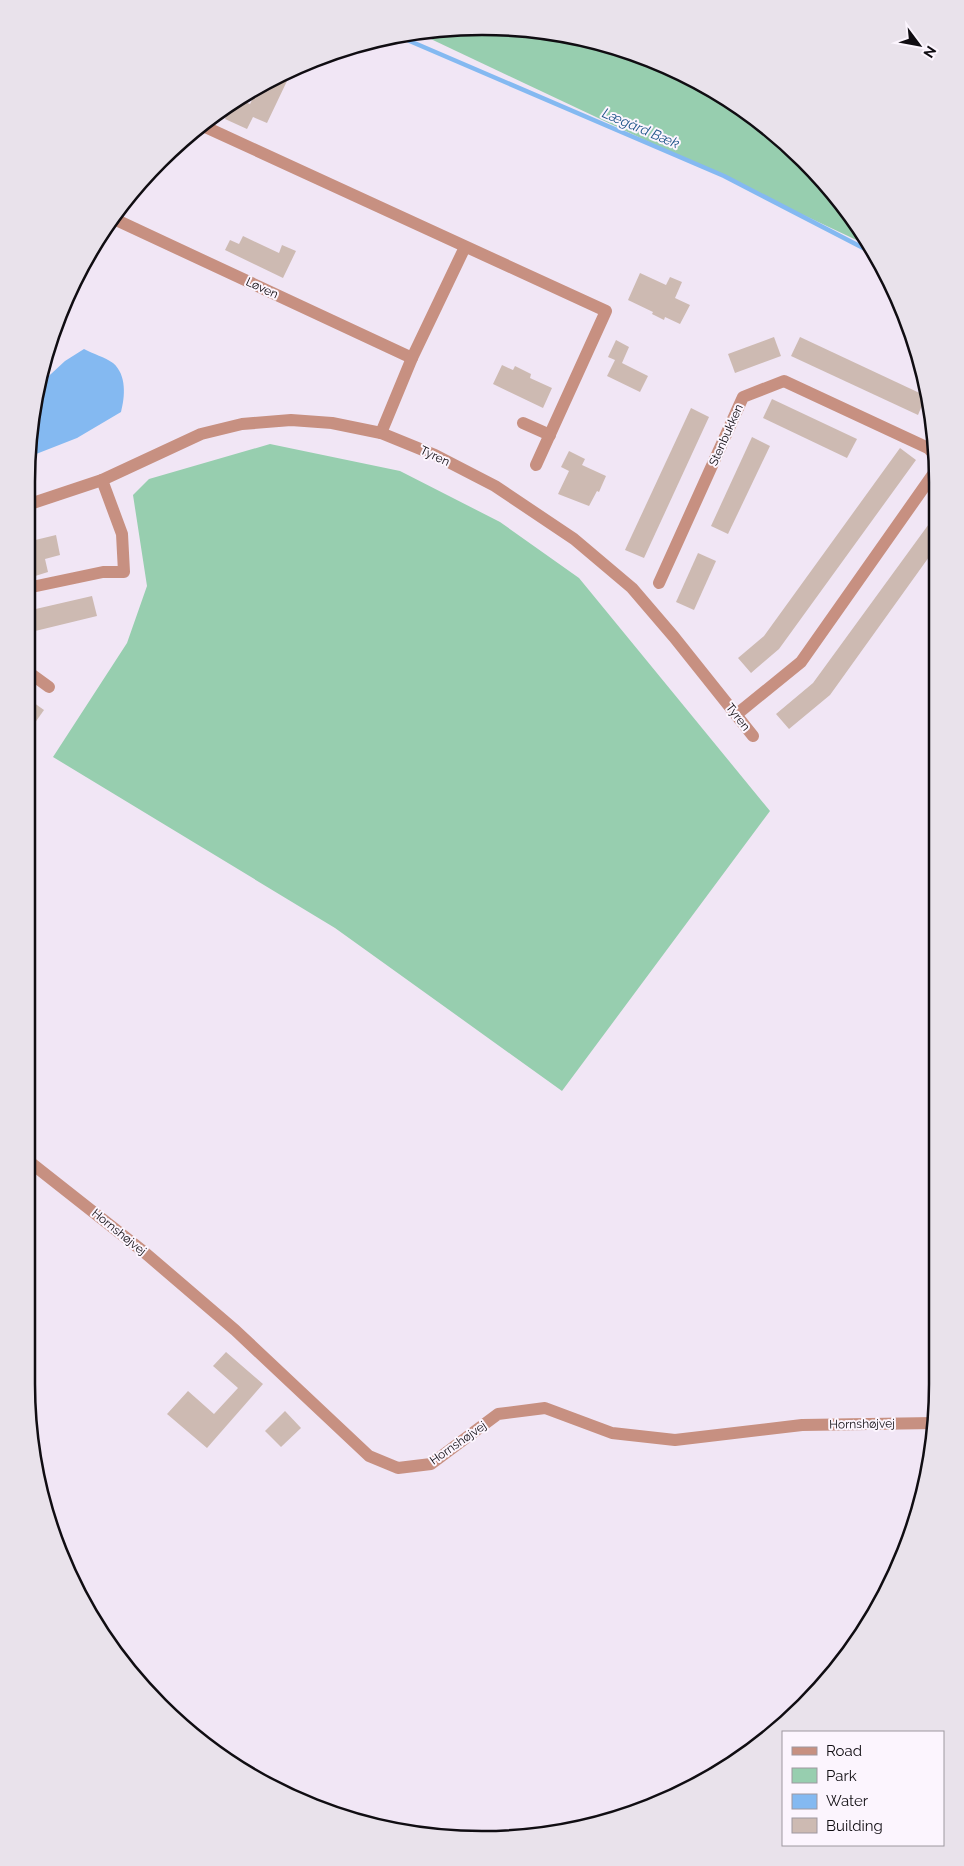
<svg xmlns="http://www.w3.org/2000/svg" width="964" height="1866" font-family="Raleway,sans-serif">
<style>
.green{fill:#97ceaf}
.water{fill:#84b9f1}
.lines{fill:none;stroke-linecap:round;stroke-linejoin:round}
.stream{stroke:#84b9f1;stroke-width:4.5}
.building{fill:#cdbab2}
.street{stroke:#c79081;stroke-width:12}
.labels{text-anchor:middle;stroke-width:4;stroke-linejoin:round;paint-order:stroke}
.street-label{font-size:12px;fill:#100d12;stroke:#fcf5fe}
.water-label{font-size:14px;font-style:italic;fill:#1d5488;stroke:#fcf5fe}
.rim{fill:none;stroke:#100d12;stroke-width:2.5}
</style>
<rect width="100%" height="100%" fill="#f1e6f5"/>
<g class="green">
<path d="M 512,27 L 600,42 L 684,73 L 782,139 L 844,205 L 867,245 L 416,32 Z"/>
<path d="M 270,444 L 400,471 L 500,522 L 579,578 L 770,811 L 562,1091 L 335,928 L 53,757 L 127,643 L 147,586 L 133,495 L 149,479 Z"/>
</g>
<path class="water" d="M 84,349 C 93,354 105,357 113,363 C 127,375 125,397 121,412 L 77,438 L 31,456 L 27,455 L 38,386 L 65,361 Z"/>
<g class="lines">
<path class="stream" d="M 398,36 L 724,176 L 871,252"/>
</g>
<g class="building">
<path d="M 278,76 L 287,81 L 267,123 L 253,117 L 247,129 L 225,119 L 232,103 L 238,99 L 250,104 L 260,85 Z"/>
<path d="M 243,236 L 279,253 L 282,245 L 296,251 L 283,278 L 225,250 L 230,240 L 239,244 Z"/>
<path d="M 640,273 L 666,285 L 670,277 L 682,282 L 675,298 L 690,305 L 680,324 L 665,317 L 664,320 L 652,314 L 653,312 L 628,300 Z"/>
<path d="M 774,337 L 781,356 L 735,373 L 728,354 Z"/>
<path d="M 800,337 L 926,396 L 918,415 L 791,356 Z"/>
<path d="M 616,340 L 629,347 L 622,363 L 648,376 L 640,392 L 607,376 L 615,360 L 608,357 Z"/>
<path d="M 502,365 L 513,370 L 515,366 L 531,374 L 530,378 L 552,388 L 543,408 L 493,384 Z"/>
<path d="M 772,399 L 857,439 L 847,458 L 763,418 Z"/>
<path d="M 691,408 L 709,417 L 644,558 L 625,550 Z"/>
<path d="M 752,437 L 770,446 L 728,534 L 711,526 Z"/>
<path d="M 900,448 L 916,460 L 779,649 L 751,673 L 738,658 L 764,636 Z"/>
<path d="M 569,451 L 585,459 L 582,465 L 606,476 L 599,492 L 597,491 L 589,506 L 558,494 L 569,471 L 561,467 Z"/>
<path d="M 934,517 L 934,550 L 830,695 L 789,729 L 776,714 L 813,683 Z"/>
<path d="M 56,535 L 60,555 L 45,559 L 48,572 L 32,577 L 29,563 L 27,563 L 27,542 Z"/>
<path d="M 698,553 L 716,561 L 694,610 L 676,602 Z"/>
<path d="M 92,596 L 97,616 L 27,633 L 27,611 Z"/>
<path d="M 27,698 L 44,710 L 27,734 Z"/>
<path d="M 226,1352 L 263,1384 L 207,1448 L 167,1414 L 188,1391 L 214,1414 L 238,1388 L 213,1366 Z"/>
<path d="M 285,1411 L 301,1428 L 281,1447 L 265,1431 Z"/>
</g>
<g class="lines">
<g class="street">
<path d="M 201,125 L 606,311 L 536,465"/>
<path d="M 112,218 L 412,358"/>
<path d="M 523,423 L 550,435"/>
<path d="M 381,433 L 412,358 L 465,247"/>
<path d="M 27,505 L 102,480 L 201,434 L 242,424 L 291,420 L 332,423 L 381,433 L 435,455 L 495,486 L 574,539 L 632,588 L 674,637 L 753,736"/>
<path d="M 659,583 L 743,397 L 784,381 L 928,448 L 934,454"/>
<path d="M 27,588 L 103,572 L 124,572 L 122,534 L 102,480"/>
<path d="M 27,671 L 49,687"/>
<path d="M 737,714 L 801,662 L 934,473"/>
<path d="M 26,1159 L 144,1252 L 235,1330 L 369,1456 L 398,1468 L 431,1464 L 498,1414 L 545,1408 L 612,1433 L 675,1440 L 802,1425 L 935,1423"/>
</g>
</g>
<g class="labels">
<g class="street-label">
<text transform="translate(262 288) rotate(25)" y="4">Løven</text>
<text transform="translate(726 435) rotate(-66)" y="4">Stenbukken</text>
<text transform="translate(435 456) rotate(25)" y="4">Tyren</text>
<text transform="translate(738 717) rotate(52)" y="4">Tyren</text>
<text transform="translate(119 1232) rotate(39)" y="4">Hornshøjvej</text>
<text transform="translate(862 1424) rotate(-1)" y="4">Hornshøjvej</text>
<text transform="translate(458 1443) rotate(-35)" y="4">Hornshøjvej</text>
</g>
<g class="water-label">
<text transform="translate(641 128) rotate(23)" y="5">Lægård Bæk</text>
</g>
</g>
<path d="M0 0H964V1866H0ZM482 35H482A447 447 0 0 1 929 482V1384A447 447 0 0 1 482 1831H482A447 447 0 0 1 35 1384V482A447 447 0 0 1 482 35Z" fill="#e9e2eb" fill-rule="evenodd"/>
<path class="rim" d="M482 35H482A447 447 0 0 1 929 482V1384A447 447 0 0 1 482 1831H482A447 447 0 0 1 35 1384V482A447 447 0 0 1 482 35Z"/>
<rect x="782" y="1731" width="162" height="115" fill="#fcf5fe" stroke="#9e98a0"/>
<rect x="792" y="1747" width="25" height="8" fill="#c79081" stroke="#9e98a0"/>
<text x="826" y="1756" font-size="15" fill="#100d12">Road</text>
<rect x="792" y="1768" width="25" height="15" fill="#97ceaf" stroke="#9e98a0"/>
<text x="826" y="1781" font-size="15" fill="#100d12">Park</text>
<rect x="792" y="1794" width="25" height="15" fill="#84b9f1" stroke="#9e98a0"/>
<text x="826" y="1806" font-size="15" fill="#100d12">Water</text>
<rect x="792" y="1818" width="25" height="15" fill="#cdbab2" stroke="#9e98a0"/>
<text x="826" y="1831" font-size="15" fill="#100d12">Building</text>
<g transform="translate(919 45) rotate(122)" stroke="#fcf5fe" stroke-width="4" paint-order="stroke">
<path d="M0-4L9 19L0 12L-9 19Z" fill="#100d12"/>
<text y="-8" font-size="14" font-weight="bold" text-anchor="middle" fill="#100d12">N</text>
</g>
</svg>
